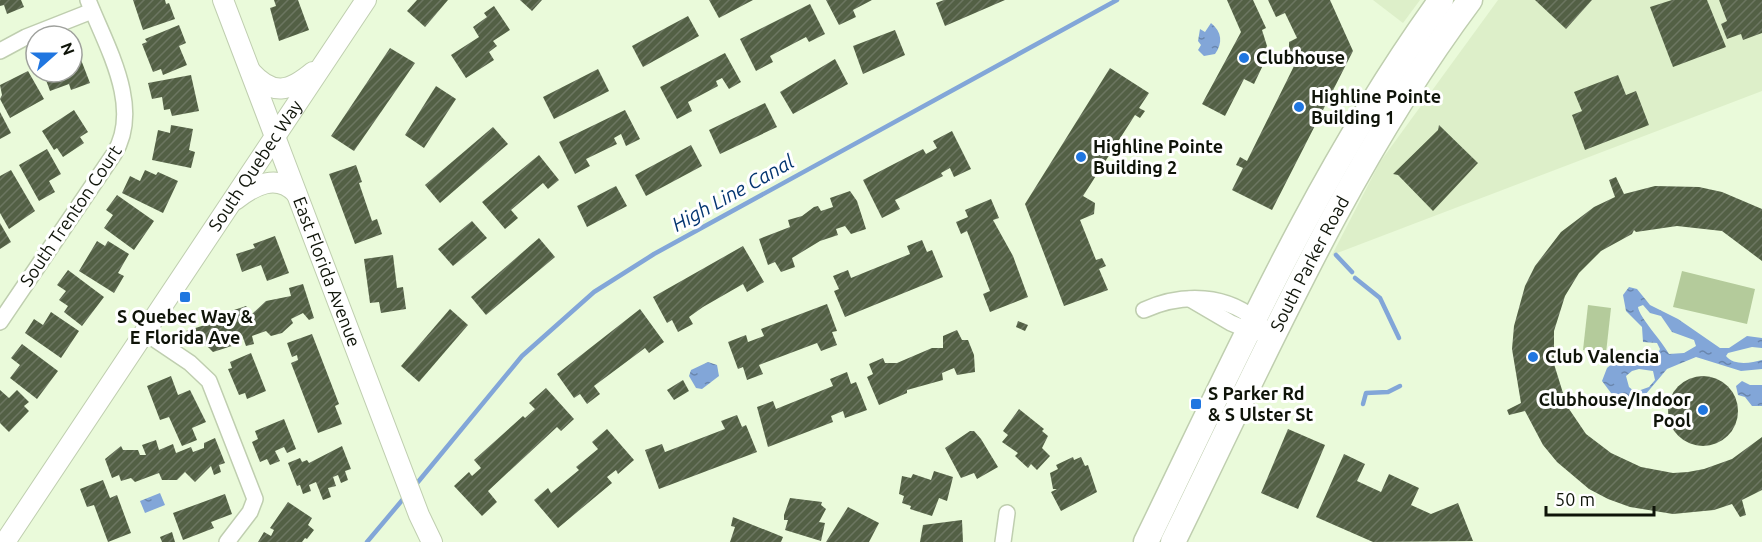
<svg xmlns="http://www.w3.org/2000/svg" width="1762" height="542" font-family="Ubuntu,sans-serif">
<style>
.built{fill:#ddefc9}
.green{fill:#b4cb9b}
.water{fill:url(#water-ripples);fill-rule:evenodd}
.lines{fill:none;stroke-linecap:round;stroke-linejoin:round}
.stream{stroke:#82a6d8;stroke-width:4.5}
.building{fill:url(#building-hatch)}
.minor-casing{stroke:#bfceaf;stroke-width:18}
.tertiary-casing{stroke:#bfceaf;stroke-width:22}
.primary-casing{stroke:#bfceaf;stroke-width:27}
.minor{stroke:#fff;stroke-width:15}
.tertiary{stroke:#fff;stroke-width:20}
.primary{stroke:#fff;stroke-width:24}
.poi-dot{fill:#2076e0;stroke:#fff;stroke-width:2}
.labels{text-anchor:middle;stroke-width:6;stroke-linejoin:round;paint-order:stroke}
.poi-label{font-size:18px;font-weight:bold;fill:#0f1409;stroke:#fff;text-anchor:start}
.street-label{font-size:18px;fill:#0f1409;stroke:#fff}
.water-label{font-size:20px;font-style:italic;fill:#053671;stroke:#fff}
</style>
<defs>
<pattern id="water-ripples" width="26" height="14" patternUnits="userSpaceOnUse" patternTransform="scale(1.5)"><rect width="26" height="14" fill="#82a6d8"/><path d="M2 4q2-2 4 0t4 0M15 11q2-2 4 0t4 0" fill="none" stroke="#6986ad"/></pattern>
<pattern id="building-hatch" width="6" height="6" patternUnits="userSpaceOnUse" patternTransform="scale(1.5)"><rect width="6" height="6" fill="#536045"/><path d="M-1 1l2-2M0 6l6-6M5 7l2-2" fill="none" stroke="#6c7661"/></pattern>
</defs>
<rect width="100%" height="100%" fill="#eafada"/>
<g class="built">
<path d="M 1373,0 L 1420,0 L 1403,23 Z"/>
<path d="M 1498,0 L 1762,0 L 1762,91 L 1332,255 L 1380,162 Z"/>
</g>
<g class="green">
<path d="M 1682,271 L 1755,289 L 1747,324 L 1673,307 Z"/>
<path d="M 1588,305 L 1611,308 L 1606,353 L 1583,350 Z"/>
</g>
<g class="water">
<path d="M 1211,23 C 1222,32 1223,43 1215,54 L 1204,56 L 1198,50 L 1201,45 L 1198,41 L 1200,29 L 1205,32 Z"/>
<path d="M 1629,287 L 1637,289 L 1650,305 L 1678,319 L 1720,348 L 1729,348 L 1747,336 L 1762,338 L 1762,348 L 1752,347 L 1728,353 L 1726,356 C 1734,366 1751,363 1762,360 L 1762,369 L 1741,371 L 1696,357 L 1667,369 L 1645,395 L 1635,401 L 1625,402 L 1614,397 L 1602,381 L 1607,368 C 1621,355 1651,373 1660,349 L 1657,343 L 1643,342 L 1642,327 L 1626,311 L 1623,295 ZM 1643,305 L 1650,313 L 1661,316 L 1672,332 L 1694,340 L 1696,346 L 1684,353 L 1669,354 C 1662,341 1639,317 1638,307 ZM 1639,369 L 1653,371 L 1655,380 L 1649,387 L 1635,392 L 1629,387 L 1626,376 L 1632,371 Z"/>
<path d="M 708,362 L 717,365 L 719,376 L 702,389 L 696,388 L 689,376 L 691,370 Z"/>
<path d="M 1742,381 L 1750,385 L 1762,385 L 1762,406 L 1752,406 L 1745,397 L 1738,395 L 1736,386 Z"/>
<path d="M 160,493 L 165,505 L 145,513 L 140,501 Z"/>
</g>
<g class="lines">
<g class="stream">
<path d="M 1336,255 L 1352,272"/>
<path d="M 1355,278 L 1380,298 L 1399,338"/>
<path d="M 1363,404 L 1366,393 L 1388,392 L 1400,386"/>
<path d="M 418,482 L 522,356 L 594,292 L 654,254 L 1117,0"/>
<path d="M 367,542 L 404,498"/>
</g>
</g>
<g class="building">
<path d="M 0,0 L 21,0 L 24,7 L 7,14 L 4,5 L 0,6 Z"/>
<path d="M 133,0 L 165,0 L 166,4 L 169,3 L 175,19 L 143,30 Z"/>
<path d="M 274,0 L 298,0 L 309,30 L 279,41 L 270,8 L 276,6 Z"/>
<path d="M 417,0 L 448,0 L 425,27 L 407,11 Z"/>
<path d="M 520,0 L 542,0 L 532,11 Z"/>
<path d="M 709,0 L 753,0 L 719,18 Z"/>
<path d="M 826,0 L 872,0 L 853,10 L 856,17 L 839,25 Z"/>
<path d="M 944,0 L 1005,0 L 945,26 L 936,3 Z"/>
<path d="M 1227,0 L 1253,0 L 1266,28 L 1262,30 L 1267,46 L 1265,51 L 1259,49 L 1256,56 L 1265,61 L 1254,84 L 1244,79 L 1225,116 L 1202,104 L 1241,32 Z"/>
<path d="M 1268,0 L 1330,0 L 1353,51 L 1272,210 L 1232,190 L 1243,168 L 1236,165 L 1240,157 L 1247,161 L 1299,56 L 1289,52 L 1289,42 L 1297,38 L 1285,13 L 1276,17 Z"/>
<path d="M 1535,0 L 1592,0 L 1566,29 Z"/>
<path d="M 1672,0 L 1707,0 L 1726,47 L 1673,67 L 1650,7 Z"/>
<path d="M 1719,0 L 1762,0 L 1762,33 L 1743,40 L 1741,34 L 1727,39 L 1721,24 L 1727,21 Z"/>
<path d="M 810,4 L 825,34 L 809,42 L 806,37 L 770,56 L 773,62 L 756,71 L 740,39 Z"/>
<path d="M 494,6 L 510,30 L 493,41 L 497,46 L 489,52 L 494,60 L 466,78 L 451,55 L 479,37 L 473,27 L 487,17 L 484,13 Z"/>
<path d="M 688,16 L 699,36 L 643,67 L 632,46 Z"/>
<path d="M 179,25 L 186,43 L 179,46 L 187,65 L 163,75 L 161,69 L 153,72 L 142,44 L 147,42 L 145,39 Z"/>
<path d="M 895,30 L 905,55 L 863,74 L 853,46 Z"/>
<path d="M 390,48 L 415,63 L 354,151 L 331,136 Z"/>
<path d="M 78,52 L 90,83 L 71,90 L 69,84 L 50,91 L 43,72 L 72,72 L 72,54 Z"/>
<path d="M 725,53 L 741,82 L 729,89 L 722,78 L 716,81 L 718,86 L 688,102 L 692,111 L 677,119 L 660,87 Z"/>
<path d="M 835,59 L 848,84 L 793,114 L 780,92 Z"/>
<path d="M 1110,68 L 1149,93 L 1139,108 L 1145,111 L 1140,118 L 1135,115 L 1083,196 L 1095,203 L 1094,214 L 1080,220 L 1096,260 L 1102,258 L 1106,266 L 1099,269 L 1108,290 L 1064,306 L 1025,204 Z"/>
<path d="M 598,69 L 609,91 L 554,119 L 543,97 Z"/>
<path d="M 28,71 L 44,99 L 10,118 L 0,99 L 2,95 L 0,85 Z"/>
<path d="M 191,75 L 199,111 L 172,116 L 170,109 L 164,110 L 162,97 L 152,99 L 148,83 Z"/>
<path d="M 1618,75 L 1626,95 L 1636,91 L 1649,125 L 1585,150 L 1572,115 L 1582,111 L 1574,92 Z"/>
<path d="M 436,86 L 456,99 L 424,148 L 405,135 Z"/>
<path d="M 765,103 L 777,127 L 720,154 L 709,130 Z"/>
<path d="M 74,110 L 88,132 L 80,137 L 84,143 L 63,157 L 57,148 L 54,150 L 42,131 Z"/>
<path d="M 625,110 L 640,139 L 626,146 L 621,134 L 614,138 L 617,144 L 586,159 L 590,166 L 575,174 L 559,142 Z"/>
<path d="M 0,112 L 11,133 L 0,139 Z"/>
<path d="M 171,125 L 193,129 L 189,150 L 195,152 L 191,168 L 152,160 L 158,130 L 170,133 Z"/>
<path d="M 1439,125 L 1478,163 L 1433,211 L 1398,175 L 1393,174 L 1438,130 Z"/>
<path d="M 493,127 L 508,144 L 440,203 L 425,185 Z"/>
<path d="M 952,131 L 971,169 L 954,177 L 950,168 L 941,173 L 943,176 L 895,200 L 900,209 L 882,218 L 863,180 L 923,149 L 926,154 L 937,148 L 933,141 Z"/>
<path d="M 691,145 L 702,166 L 646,196 L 635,175 Z"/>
<path d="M 47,149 L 61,174 L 49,181 L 55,192 L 39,201 L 19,165 Z"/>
<path d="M 539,155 L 559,180 L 548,189 L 543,183 L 511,210 L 518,218 L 505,229 L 482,202 Z"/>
<path d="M 356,165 L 362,182 L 359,183 L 372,221 L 377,219 L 382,234 L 355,244 L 329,174 Z"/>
<path d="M 11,170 L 35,211 L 9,229 L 0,213 L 0,176 Z"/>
<path d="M 145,170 L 156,175 L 158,172 L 178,181 L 163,213 L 122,193 L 130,176 L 140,181 Z"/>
<path d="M 1616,177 L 1624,194 L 1655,186 L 1699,187 L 1722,192 L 1762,209 L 1762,261 L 1722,231 L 1677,226 L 1636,232 L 1634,230 L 1632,234 L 1601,251 L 1579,273 L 1565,296 L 1554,331 L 1554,364 L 1567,406 L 1586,434 L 1611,453 L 1641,467 L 1673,473 L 1688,472 L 1704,469 L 1732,459 L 1762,437 L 1762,490 L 1742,500 L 1746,515 L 1740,517 L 1732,504 L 1714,510 L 1673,514 L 1630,507 L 1608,499 L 1589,489 L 1557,462 L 1543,445 L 1525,411 L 1509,415 L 1507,410 L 1521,403 L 1512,349 L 1514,326 L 1525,286 L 1535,266 L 1561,232 L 1594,207 L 1615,197 L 1609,180 Z"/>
<path d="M 616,186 L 627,206 L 587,227 L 577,206 Z"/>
<path d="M 850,191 L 857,201 L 866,229 L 851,234 L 845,226 L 836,229 L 838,235 L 820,241 L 792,258 L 795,267 L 781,272 L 775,262 L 768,265 L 759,239 L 790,227 L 788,220 L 802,216 L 814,207 L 818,206 L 821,211 L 833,207 L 830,198 Z"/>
<path d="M 117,195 L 154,221 L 134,250 L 104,228 L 113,215 L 106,210 Z"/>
<path d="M 991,199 L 999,218 L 993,220 L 1013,256 L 1028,297 L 990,312 L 983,294 L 990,291 L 967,231 L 961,234 L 956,222 L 968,217 L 965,210 Z"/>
<path d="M 472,221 L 487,238 L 453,266 L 438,249 Z"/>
<path d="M 0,223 L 11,242 L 0,249 Z"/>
<path d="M 275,236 L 289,273 L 267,281 L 261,265 L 242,272 L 236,254 L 255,248 L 253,244 Z"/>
<path d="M 539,238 L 555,257 L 486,315 L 471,297 Z"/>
<path d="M 922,240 L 927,252 L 932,250 L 943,277 L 845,317 L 834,291 L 839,289 L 833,276 L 848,270 L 851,278 L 910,254 L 907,246 Z"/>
<path d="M 97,241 L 105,246 L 108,241 L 129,254 L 118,273 L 124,276 L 114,293 L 79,271 Z"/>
<path d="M 743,246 L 764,282 L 747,292 L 743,284 L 703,307 L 689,317 L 693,324 L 678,332 L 672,320 L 667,323 L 653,297 Z"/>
<path d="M 393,255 L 397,288 L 403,287 L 406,309 L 381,313 L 379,302 L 370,303 L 364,259 Z"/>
<path d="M 68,270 L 104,297 L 82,326 L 64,312 L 68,306 L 59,300 L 66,291 L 57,285 Z"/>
<path d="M 303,284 L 314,318 L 309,320 L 303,313 L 291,319 L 293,323 L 282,333 L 271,336 L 266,331 L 252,336 L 254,344 L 246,346 L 242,335 L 235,337 L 238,344 L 213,352 L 204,343 L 191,346 L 186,331 L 208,324 L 205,314 L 212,312 L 216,323 L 228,312 L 246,306 L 252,314 L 266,301 L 291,296 L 289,288 Z"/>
<path d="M 827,304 L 837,331 L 832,332 L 837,345 L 821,351 L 817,343 L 759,365 L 763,374 L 747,380 L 743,367 L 738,369 L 728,342 L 746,335 L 748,342 L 764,336 L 761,329 Z"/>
<path d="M 450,309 L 468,325 L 419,382 L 401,366 Z"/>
<path d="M 640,309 L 664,342 L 649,353 L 645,348 L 594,386 L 600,394 L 587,404 L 580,394 L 574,398 L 557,374 Z"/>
<path d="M 51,312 L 79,331 L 61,358 L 25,333 L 34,319 L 43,325 Z"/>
<path d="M 1018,321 L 1028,325 L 1025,331 L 1016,327 Z"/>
<path d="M 957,330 L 962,340 L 968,340 L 974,355 L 975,372 L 957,375 L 954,368 L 942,373 L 943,380 L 907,390 L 907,393 L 879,405 L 867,377 L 873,374 L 869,364 L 883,358 L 885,363 L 897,363 L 932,348 L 943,348 L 943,336 Z"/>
<path d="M 312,334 L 339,404 L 335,406 L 342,424 L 318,433 L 291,363 L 298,360 L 297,355 L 292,357 L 287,343 Z"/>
<path d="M 22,344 L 58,371 L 37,399 L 10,378 L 20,365 L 11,358 Z"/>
<path d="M 251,353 L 266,391 L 247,399 L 245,393 L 239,395 L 228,369 L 232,368 L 230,362 Z"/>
<path d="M 847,372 L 851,384 L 856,382 L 867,410 L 845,418 L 843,411 L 831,416 L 833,422 L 768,447 L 757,407 L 773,401 L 776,409 L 833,386 L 830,379 Z"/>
<path d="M 171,376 L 178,395 L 190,390 L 206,422 L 192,428 L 197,440 L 182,446 L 169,417 L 160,420 L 147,386 Z"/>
<circle cx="1703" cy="411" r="35"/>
<path d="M 683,380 L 689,391 L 674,400 L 667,390 Z"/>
<path d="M 546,388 L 574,419 L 561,431 L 557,427 L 488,491 L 497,502 L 482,516 L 454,486 L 469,472 L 472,476 L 481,468 L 474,460 L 523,416 L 525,418 L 535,409 L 529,403 Z"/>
<path d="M 0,390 L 9,398 L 17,390 L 29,402 L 24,406 L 29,411 L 9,432 L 0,423 Z"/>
<path d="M 1019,409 L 1044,429 L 1042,431 L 1048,436 L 1042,448 L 1050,456 L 1037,470 L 1031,464 L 1028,468 L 1015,456 L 1018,453 L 1002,442 L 1008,435 L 1003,431 Z"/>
<path d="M 737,415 L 742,427 L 746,425 L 757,452 L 659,489 L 645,450 L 662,444 L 665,452 L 725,429 L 721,421 Z"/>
<path d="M 284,419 L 296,449 L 287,453 L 284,447 L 275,451 L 280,461 L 270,465 L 267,459 L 260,462 L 252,442 L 258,439 L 255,431 Z"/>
<path d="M 607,429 L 634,460 L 618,474 L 616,470 L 607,477 L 612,483 L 558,528 L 534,500 L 548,488 L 551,493 L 579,470 L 576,467 L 598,449 L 592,442 Z"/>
<path d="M 1288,429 L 1325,445 L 1298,509 L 1261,493 Z"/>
<path d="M 970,431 L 974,431 L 981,439 L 998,467 L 977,479 L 974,473 L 961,478 L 945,448 Z"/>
<path d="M 215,438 L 225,463 L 219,465 L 221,472 L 214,475 L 211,466 L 195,482 L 185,472 L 177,480 L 162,480 L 159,473 L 135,482 L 131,478 L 121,481 L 119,475 L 112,478 L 105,459 L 121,446 L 123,450 L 138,450 L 140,455 L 146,455 L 142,445 L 156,440 L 159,450 L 173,444 L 176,453 L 191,447 L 193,452 L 204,448 L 204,443 Z"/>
<path d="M 342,446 L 351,469 L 345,471 L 348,480 L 341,483 L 338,475 L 333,477 L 336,486 L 328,488 L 331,497 L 323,500 L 316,482 L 309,485 L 311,491 L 303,494 L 300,485 L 297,486 L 288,463 L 300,458 L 302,462 L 307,460 L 309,463 Z"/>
<path d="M 1344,454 L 1365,464 L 1357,481 L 1381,492 L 1389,474 L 1419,488 L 1411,505 L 1431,514 L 1458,503 L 1473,541 L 1373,542 L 1316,517 Z"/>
<path d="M 1073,457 L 1074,460 L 1081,457 L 1085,466 L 1088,465 L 1097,492 L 1061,511 L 1051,492 L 1057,489 L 1053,489 L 1050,473 L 1058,469 L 1056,465 Z"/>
<path d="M 934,471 L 953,477 L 947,501 L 939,498 L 932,516 L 910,509 L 911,506 L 902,503 L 904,496 L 899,494 L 902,476 L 911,478 L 913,474 L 931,480 Z"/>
<path d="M 103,480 L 110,498 L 117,495 L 131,533 L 108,542 L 94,505 L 87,507 L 80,489 Z"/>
<path d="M 225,494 L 232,514 L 211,522 L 214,528 L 183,540 L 173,513 Z"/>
<path d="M 790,498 L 822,502 L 821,505 L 826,509 L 819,522 L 825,523 L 821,541 L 785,530 L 788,520 L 784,520 L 784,515 Z"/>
<path d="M 288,502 L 312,518 L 308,525 L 314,530 L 307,539 L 305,538 L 302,542 L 258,542 L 264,532 L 271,536 L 274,530 L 270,528 Z"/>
<path d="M 848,507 L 879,523 L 869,542 L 826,542 Z"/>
<path d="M 733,517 L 783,537 L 781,542 L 730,542 L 735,527 L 731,526 Z"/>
<path d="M 962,520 L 963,542 L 920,542 L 923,525 Z"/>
<path d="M 172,532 L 175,542 L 162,542 L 160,537 Z"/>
</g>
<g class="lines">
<defs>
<g id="minor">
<path d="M 0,51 L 26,37 L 92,11"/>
<path d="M 1190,299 L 1231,323 L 1255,333"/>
<path d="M 1144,310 C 1182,293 1228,293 1260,324"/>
<path d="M 0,322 L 114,154 C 143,107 106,46 88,0"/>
<path d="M 144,332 L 190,363 L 209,381 L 255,499 L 250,512 L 227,542"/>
<path d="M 1003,542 L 1007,513"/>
</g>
<g id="tertiary">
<path id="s1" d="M 223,0 L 419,515 L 432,542"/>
<path d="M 251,72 C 273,96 289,92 313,72"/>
<path d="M 235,200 C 254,185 277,173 296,193"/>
<path id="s2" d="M 5,542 L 366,0"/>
</g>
<g id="primary">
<path d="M 1146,542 C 1236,357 1320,167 1441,0"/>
<path id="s3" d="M 1173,542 C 1264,357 1346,166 1470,0"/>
</g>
</defs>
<use href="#minor" class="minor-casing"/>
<use href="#tertiary" class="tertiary-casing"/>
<use href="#primary" class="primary-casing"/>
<use href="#minor" class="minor"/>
<use href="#tertiary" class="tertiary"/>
<use href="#primary" class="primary"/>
</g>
<g class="poi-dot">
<circle cx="1244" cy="58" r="6"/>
<circle cx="1299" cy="107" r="6"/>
<circle cx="1081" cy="157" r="6"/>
<rect x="179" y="291" width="12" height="12" rx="3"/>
<circle cx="1533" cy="357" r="6"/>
<rect x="1190" y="398" width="12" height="12" rx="3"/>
<circle cx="1703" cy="410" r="6"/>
</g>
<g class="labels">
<g class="poi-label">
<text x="1256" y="64">Clubhouse</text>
<text x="1311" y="103">Highline Pointe<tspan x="1311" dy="21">Building 1</tspan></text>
<text x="1093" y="153">Highline Pointe<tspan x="1093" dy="21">Building 2</tspan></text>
<text x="185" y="323" text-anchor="middle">S Quebec Way &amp;<tspan x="185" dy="21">E Florida Ave</tspan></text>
<text x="1545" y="363">Club Valencia</text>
<text x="1208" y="400">S Parker Rd<tspan x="1208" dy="21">&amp; S Ulster St</tspan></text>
<text x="1691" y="406" text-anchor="end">Clubhouse/Indoor<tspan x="1691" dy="21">Pool</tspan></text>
</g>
<g class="street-label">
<text dy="6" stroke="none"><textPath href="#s2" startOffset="452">South Quebec Way</textPath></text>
<text transform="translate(71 216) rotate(-56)" y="6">South Trenton Court</text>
<text dy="6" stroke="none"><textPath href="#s3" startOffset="310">South Parker Road</textPath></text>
<text dy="6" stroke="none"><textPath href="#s1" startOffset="291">East Florida Avenue</textPath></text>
</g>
<g class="water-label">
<text transform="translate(733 193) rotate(-29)" y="7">High Line Canal</text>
</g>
</g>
<g transform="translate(54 54) rotate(69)"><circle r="28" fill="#ffffff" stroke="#9fa19d" stroke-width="1.5"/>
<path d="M0-4.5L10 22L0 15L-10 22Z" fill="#2076e0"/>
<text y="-9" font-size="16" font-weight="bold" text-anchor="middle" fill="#0f1409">N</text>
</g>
<path d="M1546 506v9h108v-9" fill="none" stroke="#0f1409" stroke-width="3"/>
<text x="1555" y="506" font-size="18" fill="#0f1409" stroke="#ffffff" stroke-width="4.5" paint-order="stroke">50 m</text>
</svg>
